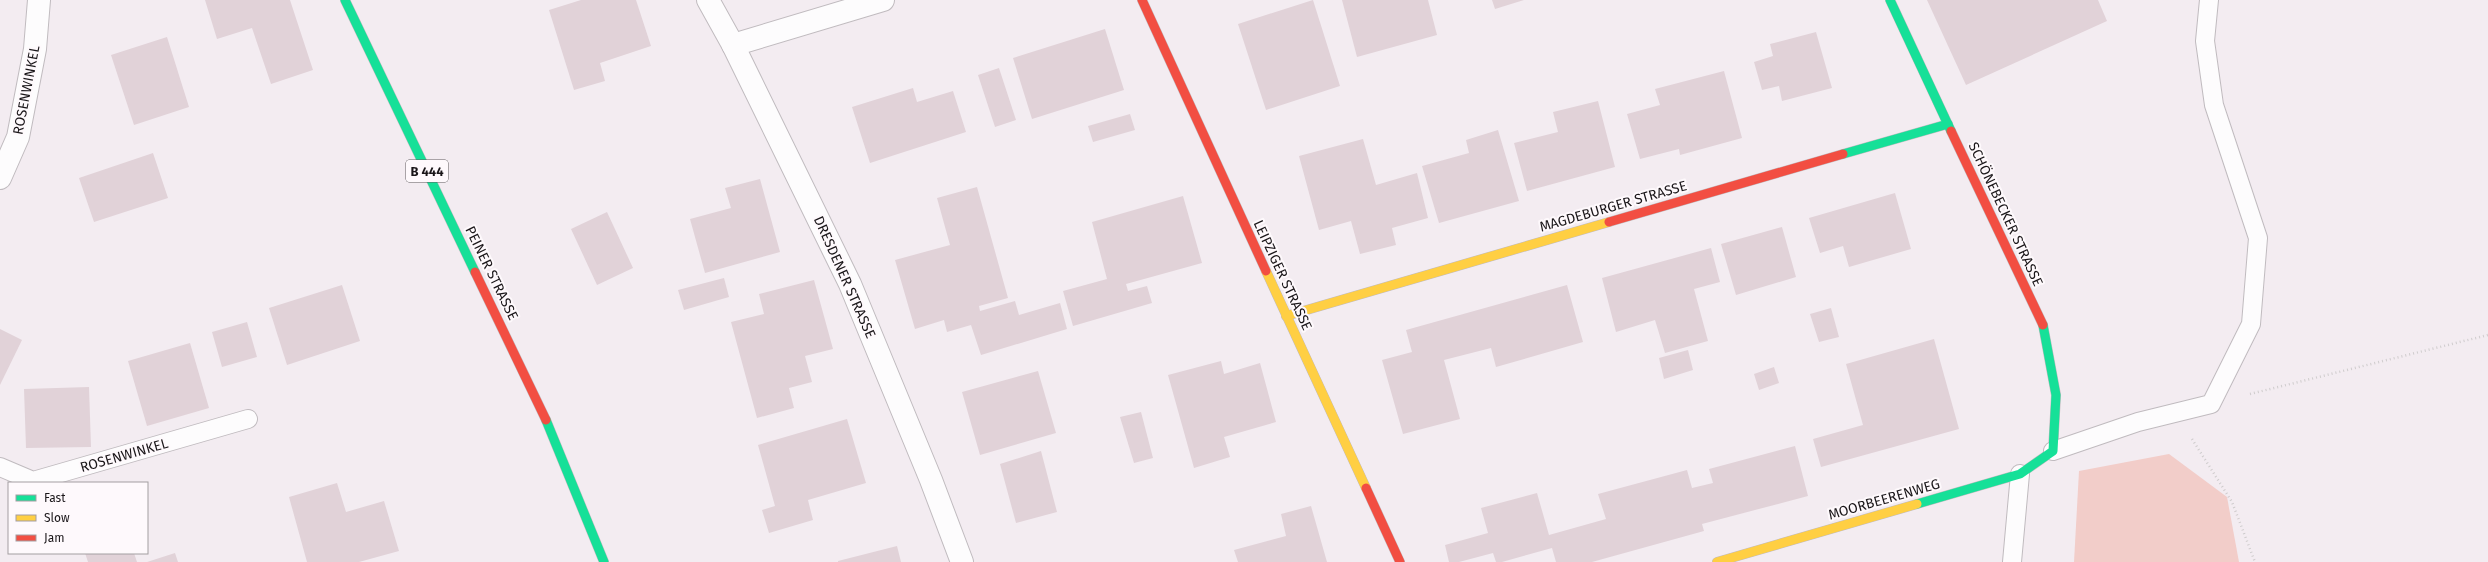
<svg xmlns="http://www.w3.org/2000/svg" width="2488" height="562" font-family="'Fira Sans',sans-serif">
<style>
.grass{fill:#f2cdc9}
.building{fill:#e1d2d8}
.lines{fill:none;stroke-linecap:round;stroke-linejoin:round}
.lane-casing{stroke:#c0bbbf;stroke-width:20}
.street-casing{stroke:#c0bbbf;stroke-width:24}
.fast-casing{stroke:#c0bbbf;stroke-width:10}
.slow-casing{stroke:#c0bbbf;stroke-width:10}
.jam-casing{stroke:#c0bbbf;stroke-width:10}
.path{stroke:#cfcccd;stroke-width:2.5;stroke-dasharray:1 3;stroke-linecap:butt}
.lane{stroke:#fdfcfd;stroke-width:18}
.street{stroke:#fdfcfd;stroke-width:22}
.fast{stroke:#16e098;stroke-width:9}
.slow{stroke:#ffcf43;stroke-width:9}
.jam{stroke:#f24e42;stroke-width:9}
.labels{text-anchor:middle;stroke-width:4;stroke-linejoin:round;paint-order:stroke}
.shield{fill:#fef9fc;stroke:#5e5a5d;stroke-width:1}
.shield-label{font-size:13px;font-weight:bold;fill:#1a1619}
.street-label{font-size:14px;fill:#1a1619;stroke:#fef9fc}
</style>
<rect width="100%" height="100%" fill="#f3ecf1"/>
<path class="grass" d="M 2169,454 L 2227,497 L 2239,562 L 2074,562 L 2079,471 Z"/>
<g class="building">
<path d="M 205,0 L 290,0 L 313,70 L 271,84 L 252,28 L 217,39 Z"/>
<path d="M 581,0 L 636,0 L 651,46 L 600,63 L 605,81 L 574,90 L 549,10 Z"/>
<path d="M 1313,0 L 1340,86 L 1266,110 L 1238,24 Z"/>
<path d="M 1342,0 L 1428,0 L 1437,35 L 1357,57 Z"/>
<path d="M 1492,0 L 1524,0 L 1495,9 Z"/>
<path d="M 1927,0 L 2098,0 L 2107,21 L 1966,85 Z"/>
<path d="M 1105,29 L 1124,90 L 1032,119 L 1013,58 Z"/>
<path d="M 1816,32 L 1832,88 L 1782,101 L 1779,86 L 1762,90 L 1754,62 L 1773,56 L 1770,44 Z"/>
<path d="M 167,37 L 189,107 L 134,125 L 111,55 Z"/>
<path d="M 999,68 L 1016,120 L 995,127 L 978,75 Z"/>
<path d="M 1724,71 L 1742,138 L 1680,155 L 1679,149 L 1640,159 L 1627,114 L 1660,105 L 1655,89 Z"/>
<path d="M 913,88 L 917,102 L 953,91 L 966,132 L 870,163 L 852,107 Z"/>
<path d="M 1598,101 L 1615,167 L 1527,191 L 1514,143 L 1558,132 L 1553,112 Z"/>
<path d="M 1130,114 L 1135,130 L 1093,142 L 1088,126 Z"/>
<path d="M 1498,130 L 1519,201 L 1439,223 L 1422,166 L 1469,153 L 1466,140 Z"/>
<path d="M 1363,139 L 1376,185 L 1417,173 L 1428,218 L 1392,228 L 1396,245 L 1360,254 L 1351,221 L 1319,230 L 1299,156 Z"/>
<path d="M 153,153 L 168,198 L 94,222 L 79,178 Z"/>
<path d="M 760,179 L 780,252 L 705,273 L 690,219 L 731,208 L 725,188 Z"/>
<path d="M 977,187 L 1008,298 L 979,306 L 980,311 L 1015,301 L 1019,315 L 1060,303 L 1067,329 L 981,355 L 971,325 L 947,332 L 944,320 L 915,329 L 895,260 L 950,245 L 937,198 Z"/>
<path d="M 1895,193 L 1911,249 L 1849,267 L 1843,246 L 1820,253 L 1809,218 Z"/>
<path d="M 1183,196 L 1202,263 L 1126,284 L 1128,291 L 1147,286 L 1152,303 L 1073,326 L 1063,291 L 1107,279 L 1092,222 Z"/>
<path d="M 607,212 L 633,268 L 597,285 L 571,229 Z"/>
<path d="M 1782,227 L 1796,277 L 1736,295 L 1721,244 Z"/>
<path d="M 1711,248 L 1720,282 L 1694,289 L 1708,341 L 1665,353 L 1655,320 L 1616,332 L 1602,278 Z"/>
<path d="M 724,278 L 729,297 L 684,310 L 678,290 Z"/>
<path d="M 814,280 L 833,349 L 805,356 L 812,382 L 789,388 L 794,408 L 757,418 L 731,322 L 764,314 L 759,294 Z"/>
<path d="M 342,285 L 360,341 L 287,365 L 269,308 Z"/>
<path d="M 1567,285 L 1583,342 L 1496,367 L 1491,348 L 1444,360 L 1460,419 L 1403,434 L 1382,360 L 1412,352 L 1406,330 Z"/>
<path d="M 1831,308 L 1839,337 L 1819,342 L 1810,314 Z"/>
<path d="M 247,322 L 257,357 L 222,367 L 212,332 Z"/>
<path d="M 0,329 L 22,340 L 0,385 Z"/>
<path d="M 1934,339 L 1959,429 L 1821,467 L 1813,439 L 1863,425 L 1846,364 Z"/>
<path d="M 190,343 L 209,408 L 147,426 L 128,361 Z"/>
<path d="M 1688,350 L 1693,370 L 1664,379 L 1659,358 Z"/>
<path d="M 1221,361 L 1224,374 L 1260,363 L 1276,422 L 1224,437 L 1230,457 L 1194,468 L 1168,375 Z"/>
<path d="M 1774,367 L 1779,383 L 1759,390 L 1754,374 Z"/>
<path d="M 1038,371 L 1056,433 L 980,455 L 962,392 Z"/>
<path d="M 89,387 L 91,447 L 26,448 L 24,389 Z"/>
<path d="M 1141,412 L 1153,458 L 1134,463 L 1120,417 Z"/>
<path d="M 847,419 L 866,483 L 808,500 L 813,520 L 769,533 L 762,510 L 775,506 L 758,445 Z"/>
<path d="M 1795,446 L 1808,496 L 1702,524 L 1704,531 L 1592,562 L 1556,562 L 1552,548 L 1502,562 L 1496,562 L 1493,553 L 1459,562 L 1449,562 L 1445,545 L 1488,533 L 1481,508 L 1537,493 L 1549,535 L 1606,519 L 1598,494 L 1687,470 L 1692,488 L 1713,483 L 1709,469 Z"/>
<path d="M 1041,451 L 1057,512 L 1016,523 L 1000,464 Z"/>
<path d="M 337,483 L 346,512 L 384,501 L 399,551 L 359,562 L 307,562 L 289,497 Z"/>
<path d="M 1311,506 L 1327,562 L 1238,562 L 1234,550 L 1286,536 L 1281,514 Z"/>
<path d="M 897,546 L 901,562 L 838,562 L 838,561 Z"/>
<path d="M 85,553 L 134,553 L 137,562 L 88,562 Z"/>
<path d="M 175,553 L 178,562 L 147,562 Z"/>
</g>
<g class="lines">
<defs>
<g id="lane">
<path d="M 2053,451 L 2138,422 L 2211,404 L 2251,324 L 2258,238 L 2214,105 L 2205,41 L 2209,0"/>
<path d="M 0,467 L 33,481 L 248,419"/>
<path d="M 2012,562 L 2020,474"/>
</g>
<g id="street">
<path d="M 708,0 L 733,45 L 850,284 L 931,480 L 962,562"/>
<path d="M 733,45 L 883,0"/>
<path d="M 0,178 L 18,137 L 35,49 L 39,0"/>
</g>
<g id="fast">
<path d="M 345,0 L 475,272"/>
<path d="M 1890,0 L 1951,131"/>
<path d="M 1843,154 L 1948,124"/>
<path d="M 546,420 L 604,562"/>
<path d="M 1917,504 L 2020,474 L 2053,451 L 2056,395 L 2043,325"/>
</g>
<g id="slow">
<path d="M 1266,271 L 1366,488"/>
<path d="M 1286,316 L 1609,222"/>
<path d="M 1717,562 L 1917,504"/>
</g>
<g id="jam">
<path d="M 1142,0 L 1266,271"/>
<path d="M 1951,131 L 2043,325"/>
<path d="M 1609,222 L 1843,154"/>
<path d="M 475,272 L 546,420"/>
<path d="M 1366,488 L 1400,562"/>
</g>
</defs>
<use href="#lane" class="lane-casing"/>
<use href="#street" class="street-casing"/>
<use href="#fast" class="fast-casing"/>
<use href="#slow" class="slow-casing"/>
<use href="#jam" class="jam-casing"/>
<g class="path">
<path d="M 2250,394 L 2488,335"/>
<path d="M 2192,439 L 2232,502 L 2255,562"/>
</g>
<use href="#lane" class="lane"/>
<use href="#street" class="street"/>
<use href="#fast" class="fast"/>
<use href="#slow" class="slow"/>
<use href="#jam" class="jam"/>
</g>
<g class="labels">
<rect class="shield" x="406" y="160" width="42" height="22" rx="3"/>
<g class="shield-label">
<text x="427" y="176">B 444</text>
</g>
<g class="street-label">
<text transform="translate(26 90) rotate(-79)" y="5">ROSENWINKEL</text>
<text transform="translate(1613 206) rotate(-16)" y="5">MAGDEBURGER STRASSE</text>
<text transform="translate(2006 214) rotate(65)" y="5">SCHÖNEBECKER STRASSE</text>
<text transform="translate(492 273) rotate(64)" y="5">PEINER STRASSE</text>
<text transform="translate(1283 275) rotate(65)" y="5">LEIPZIGER STRASSE</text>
<text transform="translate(845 277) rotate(66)" y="5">DRESDENER STRASSE</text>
<text transform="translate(124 455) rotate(-16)" y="5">ROSENWINKEL</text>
<text transform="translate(1884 499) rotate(-16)" y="5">MOORBEERENWEG</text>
</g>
</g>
<rect x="8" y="482" width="140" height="72" fill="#fef9fc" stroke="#a39ea1"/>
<rect x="16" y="495" width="20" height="6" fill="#16e098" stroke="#a39ea1"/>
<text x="44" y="502" font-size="12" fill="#1a1619">Fast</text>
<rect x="16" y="515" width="20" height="6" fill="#ffcf43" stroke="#a39ea1"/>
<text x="44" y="522" font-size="12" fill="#1a1619">Slow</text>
<rect x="16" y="535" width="20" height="6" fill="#f24e42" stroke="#a39ea1"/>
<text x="44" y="542" font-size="12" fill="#1a1619">Jam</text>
</svg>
